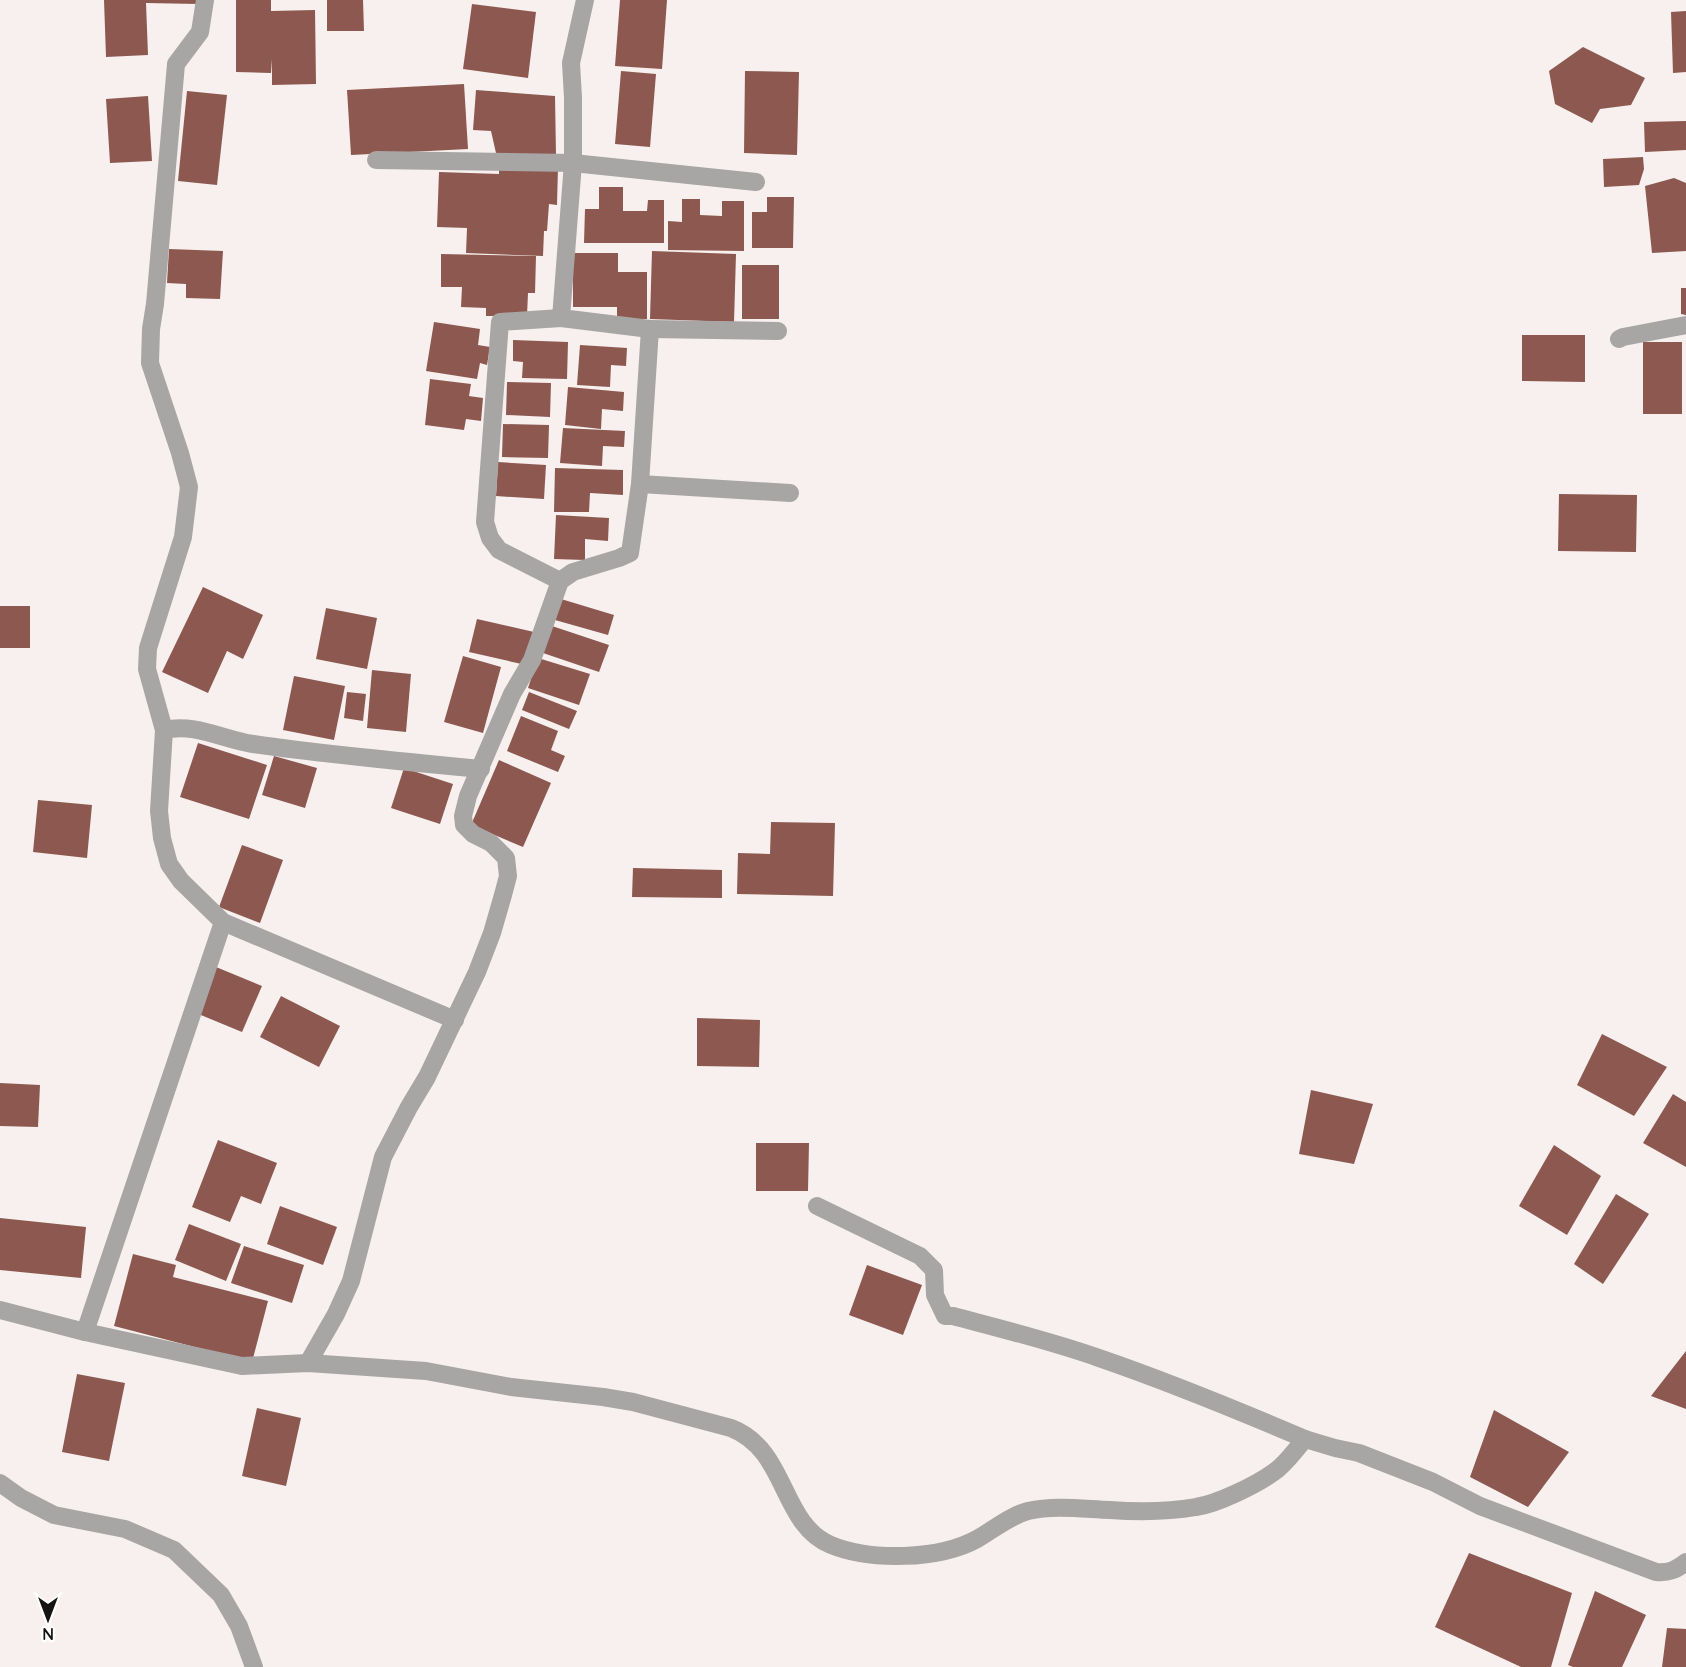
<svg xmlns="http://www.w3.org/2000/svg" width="1686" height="1667" font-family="Quicksand,sans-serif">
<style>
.building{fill:#8d584f}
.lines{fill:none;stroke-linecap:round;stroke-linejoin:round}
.street{stroke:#a8a5a5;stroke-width:18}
</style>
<rect width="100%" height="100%" fill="#f7f0ee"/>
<g class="building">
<path d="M 104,0 L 199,0 L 198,4 L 146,3 L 148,55 L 106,57 Z"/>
<path d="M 236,0 L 271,0 L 271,11 L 315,10 L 316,84 L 272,85 L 272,59 L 271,73 L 236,72 Z"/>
<path d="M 327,0 L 363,0 L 364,31 L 327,31 Z"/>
<path d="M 620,0 L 667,0 L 662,69 L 615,66 Z"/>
<path d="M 472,4 L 536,12 L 528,78 L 463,69 Z"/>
<path d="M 1686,11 L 1686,72 L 1673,73 L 1671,12 Z"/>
<path d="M 1583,47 L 1645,78 L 1631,105 L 1600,109 L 1592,123 L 1555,104 L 1549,71 Z"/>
<path d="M 621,71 L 656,74 L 650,147 L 615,144 Z"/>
<path d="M 745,71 L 799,72 L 797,155 L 744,153 Z"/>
<path d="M 464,84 L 468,149 L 351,155 L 347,90 Z"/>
<path d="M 476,90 L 555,96 L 556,156 L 496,153 L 491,131 L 473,130 Z"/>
<path d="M 187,91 L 227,95 L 217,185 L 178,181 Z"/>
<path d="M 148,96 L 152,161 L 110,163 L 106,99 Z"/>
<path d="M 1686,121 L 1686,150 L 1645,152 L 1644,122 Z"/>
<path d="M 1643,157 L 1644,169 L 1639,185 L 1604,187 L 1603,159 Z"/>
<path d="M 499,164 L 558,167 L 557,205 L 549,204 L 547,231 L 544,231 L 543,256 L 466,253 L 467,228 L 437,227 L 439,172 L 499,174 Z"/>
<path d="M 1674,178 L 1686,183 L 1686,251 L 1652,253 L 1645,186 Z"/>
<path d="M 599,187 L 623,187 L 623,211 L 647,211 L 648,200 L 664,200 L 664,243 L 584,243 L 585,209 L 599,209 Z"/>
<path d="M 767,197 L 794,197 L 793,248 L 752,248 L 752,212 L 767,212 Z"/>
<path d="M 682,199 L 700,199 L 700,215 L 722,216 L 722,201 L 744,201 L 744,251 L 668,250 L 668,221 L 682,222 Z"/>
<path d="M 169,249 L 223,251 L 220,299 L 186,298 L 186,284 L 167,283 Z"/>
<path d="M 652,251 L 736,254 L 734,322 L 650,319 Z"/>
<path d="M 573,253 L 618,253 L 618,272 L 647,272 L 647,319 L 617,319 L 617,307 L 573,307 Z"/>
<path d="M 441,254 L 536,256 L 535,293 L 528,293 L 527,316 L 486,316 L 486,308 L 461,307 L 462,287 L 441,287 Z"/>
<rect x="742" y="265" width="37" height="54"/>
<path d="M 1681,288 L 1686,288 L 1686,315 L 1681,314 Z"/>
<path d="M 434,322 L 480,329 L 478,345 L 490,347 L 487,365 L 480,363 L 477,379 L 426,371 Z"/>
<path d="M 1522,335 L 1585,335 L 1585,382 L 1522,381 Z"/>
<path d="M 513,340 L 568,342 L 567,379 L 522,378 L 523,362 L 513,361 Z"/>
<rect x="1643" y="342" width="39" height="72"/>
<path d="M 580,345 L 627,348 L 626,366 L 611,365 L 610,387 L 577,385 Z"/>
<path d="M 430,379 L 471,384 L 469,396 L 483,398 L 481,421 L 466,419 L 464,430 L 425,425 Z"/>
<path d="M 507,382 L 551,383 L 550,417 L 506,415 Z"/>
<path d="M 568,387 L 624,392 L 623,411 L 602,409 L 601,429 L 565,425 Z"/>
<path d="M 503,424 L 549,425 L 548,458 L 502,457 Z"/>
<path d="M 563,428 L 625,431 L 624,447 L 603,446 L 602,466 L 560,463 Z"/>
<path d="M 498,462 L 546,465 L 544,499 L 496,496 Z"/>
<path d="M 555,468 L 623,470 L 623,495 L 590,493 L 589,512 L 554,512 Z"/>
<path d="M 1559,494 L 1637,495 L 1636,552 L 1558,551 Z"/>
<path d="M 556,515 L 609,518 L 608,541 L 585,539 L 585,560 L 554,559 Z"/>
<path d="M 203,587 L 263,615 L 243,659 L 227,651 L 208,693 L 162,672 Z"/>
<path d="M 561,599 L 614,615 L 608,635 L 555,620 Z"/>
<rect x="0" y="606" width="30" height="42"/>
<path d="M 326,608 L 377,618 L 367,669 L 316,659 Z"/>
<path d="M 477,619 L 534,632 L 526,665 L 469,652 Z"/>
<path d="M 552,626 L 609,645 L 599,672 L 543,653 Z"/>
<path d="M 463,656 L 501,667 L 483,733 L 444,722 Z"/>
<path d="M 538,658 L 590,674 L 579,705 L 528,688 Z"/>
<path d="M 372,670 L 411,674 L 406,732 L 367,728 Z"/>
<path d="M 294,676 L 345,686 L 334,740 L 283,730 Z"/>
<path d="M 347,692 L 366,694 L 363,721 L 344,718 Z"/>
<path d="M 529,692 L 577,711 L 569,729 L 522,710 Z"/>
<path d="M 521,716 L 558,731 L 551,750 L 565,756 L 558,772 L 507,751 Z"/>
<path d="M 198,743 L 267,765 L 249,819 L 180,797 Z"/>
<path d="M 274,756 L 317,768 L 305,808 L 262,795 Z"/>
<path d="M 499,760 L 551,783 L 523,847 L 471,825 Z"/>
<path d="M 404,768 L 453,784 L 440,824 L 391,808 Z"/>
<path d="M 38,800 L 92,805 L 87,858 L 33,852 Z"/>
<path d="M 771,822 L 835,823 L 833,896 L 737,894 L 738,853 L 770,854 Z"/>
<path d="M 242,845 L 283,860 L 260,923 L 219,907 Z"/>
<path d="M 633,868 L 722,870 L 722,898 L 632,897 Z"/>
<path d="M 216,967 L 262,986 L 242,1032 L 196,1013 Z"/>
<path d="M 281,996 L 340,1026 L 319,1067 L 260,1037 Z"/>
<path d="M 697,1018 L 760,1020 L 759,1067 L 697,1066 Z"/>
<path d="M 1602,1034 L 1667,1067 L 1634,1116 L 1577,1085 Z"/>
<path d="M 0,1083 L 40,1085 L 38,1127 L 0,1126 Z"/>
<path d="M 1311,1090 L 1373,1104 L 1354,1164 L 1299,1154 Z"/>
<path d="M 1673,1094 L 1686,1102 L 1686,1167 L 1643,1143 Z"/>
<path d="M 218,1140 L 277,1163 L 261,1204 L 241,1196 L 230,1222 L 192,1207 Z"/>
<path d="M 756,1143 L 809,1143 L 808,1191 L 756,1191 Z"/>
<path d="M 1554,1145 L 1601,1176 L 1567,1235 L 1519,1206 Z"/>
<path d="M 1616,1194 L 1649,1214 L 1603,1284 L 1574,1264 Z"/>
<path d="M 280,1206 L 337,1227 L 323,1265 L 267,1244 Z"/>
<path d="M 0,1218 L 86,1227 L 81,1278 L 0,1270 Z"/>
<path d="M 189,1224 L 241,1244 L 226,1281 L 175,1260 Z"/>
<path d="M 244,1246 L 304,1265 L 292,1303 L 231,1283 Z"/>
<path d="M 133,1254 L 176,1265 L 173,1277 L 268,1301 L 252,1362 L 114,1326 Z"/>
<path d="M 867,1265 L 922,1285 L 903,1335 L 849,1315 Z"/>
<path d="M 1686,1351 L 1686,1409 L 1651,1396 Z"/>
<path d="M 77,1374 L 125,1383 L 109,1461 L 62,1452 Z"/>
<path d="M 257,1408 L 301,1418 L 286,1486 L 242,1476 Z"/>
<path d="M 1494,1410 L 1569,1452 L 1528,1507 L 1470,1477 Z"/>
<path d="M 1469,1553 L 1572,1593 L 1551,1667 L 1521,1667 L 1435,1627 Z"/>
<path d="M 1595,1591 L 1646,1615 L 1622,1667 L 1573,1667 L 1568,1665 Z"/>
<path d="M 1667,1628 L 1686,1629 L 1686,1667 L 1662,1667 Z"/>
</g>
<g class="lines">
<g class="street">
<path d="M 205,0 L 200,32 L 176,64 L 155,304 L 151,329 L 150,363 L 180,453 L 189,487 L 183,537 L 148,648 L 147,669 L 164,730 L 159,811 L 162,838 L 169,864 L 181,881 L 223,922 L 455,1020"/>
<path d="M 376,160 L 573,163 L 756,182"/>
<path d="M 650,329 L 778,331"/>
<path d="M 1619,339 L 1623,337 L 1686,325"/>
<path d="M 640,484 L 790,493"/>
<path d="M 560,581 L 499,550 L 490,538 L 485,522 L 500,322 L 561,318"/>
<path d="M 164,730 C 195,723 222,739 253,744 C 329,755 405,762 481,769"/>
<path d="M 817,1206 L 920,1256 L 934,1270 L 935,1295 L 945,1316 L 953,1316 C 1002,1329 1051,1341 1099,1358 C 1169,1382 1237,1410 1305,1439"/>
<path d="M 0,1310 L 85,1332 L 242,1366 L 308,1363 L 426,1371 L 511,1387 L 603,1397 L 633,1402 L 731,1428 C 788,1450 780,1524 831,1545 C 870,1561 939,1560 977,1539 C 993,1530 1009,1516 1028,1511 C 1055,1505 1083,1509 1110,1510 C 1138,1512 1167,1512 1196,1507 C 1217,1504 1256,1485 1274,1472 C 1286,1464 1295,1450 1305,1439 L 1335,1448 L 1359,1453 L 1433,1482 L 1480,1506 L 1656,1572 C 1669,1573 1676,1570 1686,1562"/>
<path d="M 85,1332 L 223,922"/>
<path d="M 308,1363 L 336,1314 L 351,1281 L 383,1157 L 409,1107 L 427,1077 L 477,972 L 492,933 L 503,895 L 508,876 L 506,858 L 491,843 L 473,834 L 464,825 L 463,816 L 468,796 L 512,694 L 532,660 L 560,581 L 573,572 L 619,558 L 630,553 L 640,484 L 650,329 L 561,318 L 573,163 L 573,98 L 571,63 L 585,0"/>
<path d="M 0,1483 L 21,1498 L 54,1515 L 125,1529 L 174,1550 L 221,1595 L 239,1626 L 254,1667"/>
</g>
</g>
<g transform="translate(48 1619) rotate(180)" stroke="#ffffff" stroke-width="4.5" paint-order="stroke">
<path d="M0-4.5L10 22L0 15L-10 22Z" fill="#161313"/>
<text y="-9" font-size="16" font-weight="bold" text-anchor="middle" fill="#161313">N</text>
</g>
</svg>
